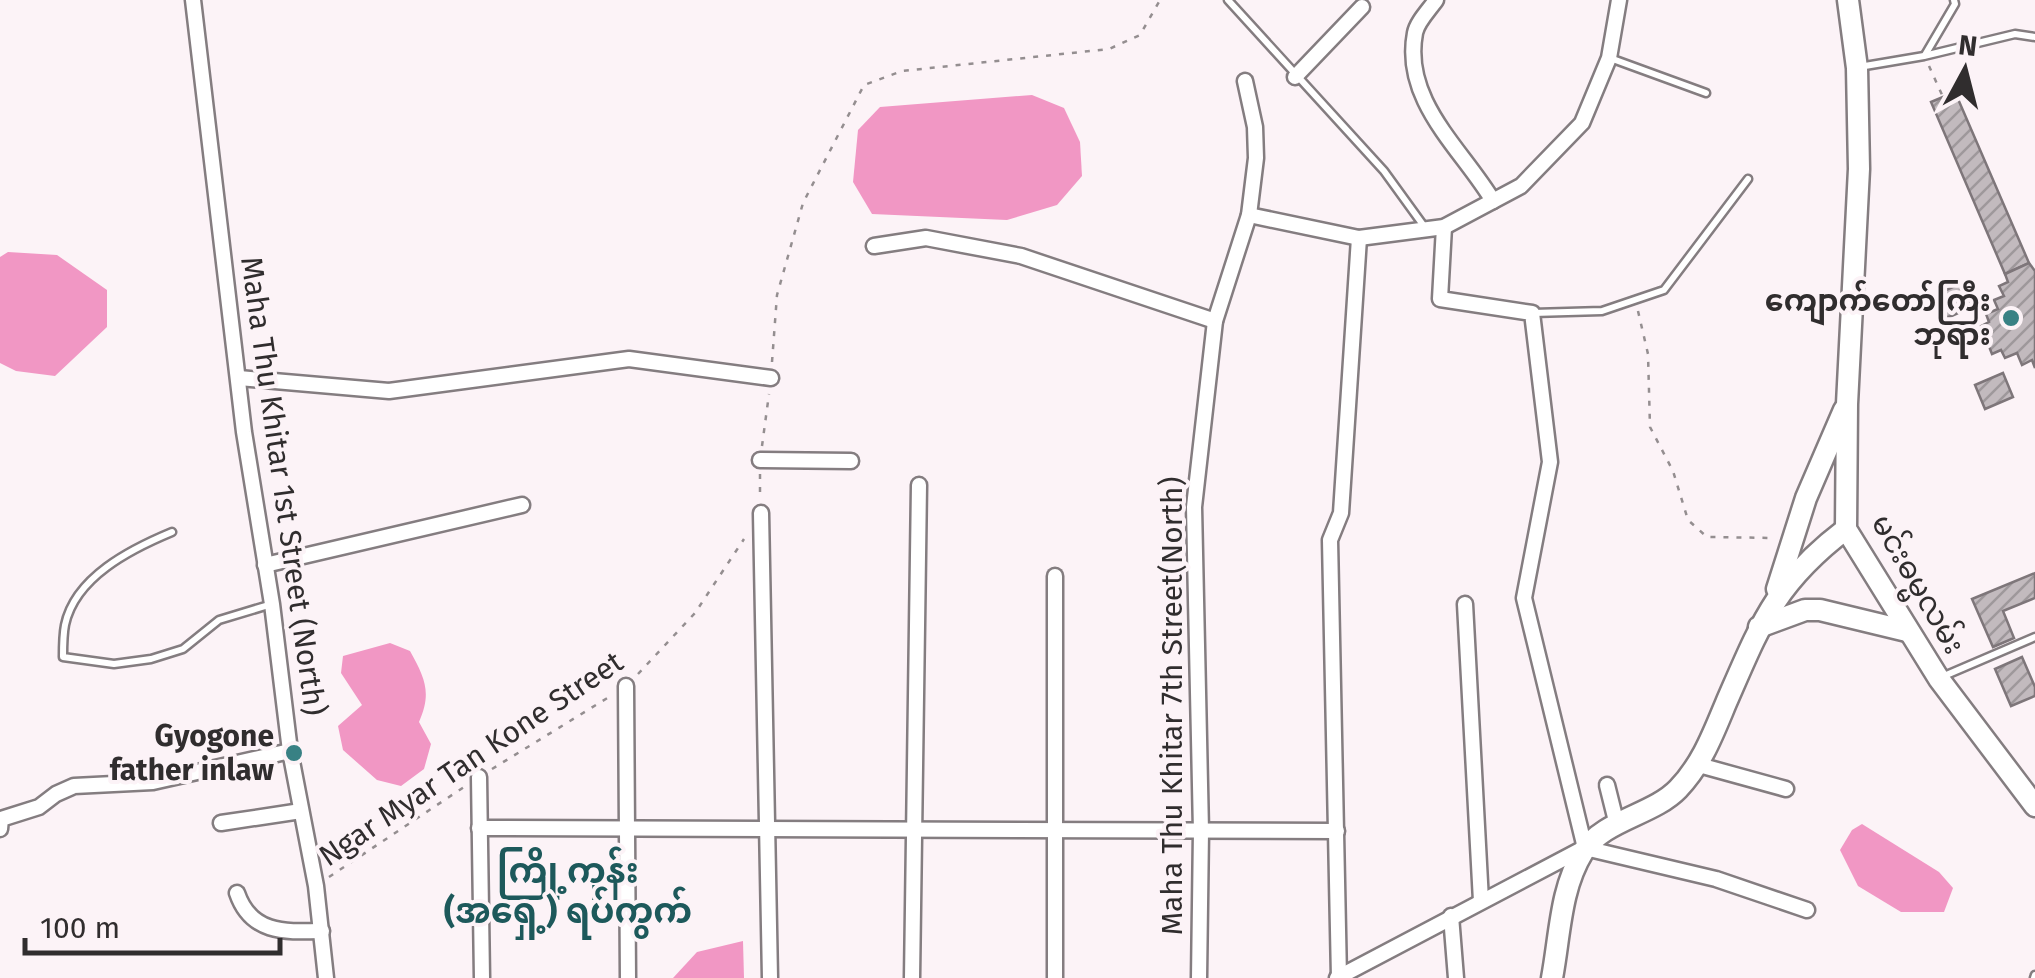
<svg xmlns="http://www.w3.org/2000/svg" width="2035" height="978" font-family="'Fira Sans','Noto Sans Myanmar',sans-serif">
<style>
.water{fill:#f197c4}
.building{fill:url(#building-hatch);stroke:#7e767a;stroke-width:2.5}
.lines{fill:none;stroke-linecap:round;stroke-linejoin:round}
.lane-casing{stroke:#847d80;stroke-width:11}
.street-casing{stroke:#847d80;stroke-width:19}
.secondary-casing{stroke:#847d80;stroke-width:25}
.path{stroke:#948e90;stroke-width:2.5;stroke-dasharray:5 8;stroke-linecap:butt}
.lane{stroke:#fff;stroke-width:6}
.street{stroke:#fff;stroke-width:14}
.secondary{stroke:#fff;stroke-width:20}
.poi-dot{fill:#388184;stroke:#fcf3f7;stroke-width:4}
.labels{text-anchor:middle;stroke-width:8;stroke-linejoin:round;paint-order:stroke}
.poi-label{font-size:30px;font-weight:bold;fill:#302d2e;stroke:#fcf3f7;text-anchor:end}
.street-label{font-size:30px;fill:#302d2e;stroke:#fcf3f7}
.quarter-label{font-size:35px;font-weight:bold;fill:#1d595b;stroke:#fcf3f7}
</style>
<defs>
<pattern id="building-hatch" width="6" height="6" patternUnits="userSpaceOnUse" patternTransform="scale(2.5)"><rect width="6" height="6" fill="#c2babe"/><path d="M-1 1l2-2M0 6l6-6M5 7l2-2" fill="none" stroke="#9e989b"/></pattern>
</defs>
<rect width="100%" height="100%" fill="#fcf3f7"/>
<g class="water">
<path d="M 1032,95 L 1064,108 L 1080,142 L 1082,176 L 1057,205 L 1007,220 L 872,214 L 853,182 L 858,130 L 880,107 Z"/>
<path d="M 8,252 L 57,255 L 107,290 L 107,327 L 55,376 L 16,371 L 0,363 L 0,257 Z"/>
<path d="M 390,643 L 410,651 C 425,678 432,693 419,722 L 431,744 L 424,769 L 401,786 L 377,780 L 343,750 L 338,726 L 362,705 L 341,673 L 343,656 Z"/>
<path d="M 1862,824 L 1939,872 L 1953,888 L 1944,912 L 1901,912 L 1858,886 L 1840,850 L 1852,830 Z"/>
<path d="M 743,941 L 744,978 L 673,978 L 697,952 Z"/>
</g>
<g class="building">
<path d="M 1955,92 L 2029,263 L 2005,274 L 1931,102 Z"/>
<path d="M 2029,263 L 2035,271 L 2035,368 L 2032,360 L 2022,365 L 2017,353 L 2005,358 L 2001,350 L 1992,354 L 1981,326 L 1989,322 L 1986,314 L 1998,309 L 1994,300 L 2004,296 L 1999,286 L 2008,282 L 2005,274 Z"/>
<path d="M 1964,282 L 1974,306 L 1947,318 L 1937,294 Z"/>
<path d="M 2003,373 L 2013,397 L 1985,409 L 1975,385 Z"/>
<path d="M 2035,573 L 2035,598 L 2003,611 L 2014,638 L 1993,647 L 1972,599 Z"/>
<path d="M 2022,657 L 2035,687 L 2035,696 L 2011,706 L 1995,669 Z"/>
</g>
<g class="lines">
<defs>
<g id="lane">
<path d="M 1228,0 L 1384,171 L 1426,229"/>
<path d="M 1925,55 L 1955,4 L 1954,0"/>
<path d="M 1610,58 L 1706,93"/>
<path d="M 1859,67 L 1924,56 L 2015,34 L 2035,37"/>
<path d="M 1533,313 L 1602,311 L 1664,290 L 1748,179"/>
<path d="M 172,532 C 131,549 75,577 65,625 C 63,635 63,647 63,657 L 114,664 L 151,659 L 183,649 L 219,620 L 272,604"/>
<path d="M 1944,676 L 2035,637"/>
<path d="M 2034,978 L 2035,975"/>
</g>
<g id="street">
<path d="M 193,0 L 244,432 L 272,604 L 290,751 L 316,886 L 326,978"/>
<path d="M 1436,0 C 1429,10 1417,22 1415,33 C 1402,101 1462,149 1493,201"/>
<path d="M 1295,77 L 1362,7"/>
<path d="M 1249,215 L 1359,238 L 1444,227 L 1521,186 L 1582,123 L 1609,58 L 1619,0"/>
<path d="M 1444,227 L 1440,299 L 1532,313 L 1550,462 L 1524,598 L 1585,848"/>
<path d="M 874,246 L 926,238 L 1021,256 L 1215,321"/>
<path d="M 239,378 L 389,391 L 629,359 L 771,378"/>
<path d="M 760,460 L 851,461"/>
<path d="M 761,513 L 770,978"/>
<path d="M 265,565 L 522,505"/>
<path d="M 1055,576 L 1055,978"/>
<path d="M 1465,604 L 1481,901"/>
<path d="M 626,686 L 628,978"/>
<path d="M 1699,765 L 1786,789"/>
<path d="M 479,777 L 482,978"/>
<path d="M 1607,785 L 1617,825"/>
<path d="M 221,823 L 301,811"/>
<path d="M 479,828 L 1337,831"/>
<path d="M 0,829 L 1,819 L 39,807 L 56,794 L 74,786 L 153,782 L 290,751"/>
<path d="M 1585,848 L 1716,879 L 1807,910"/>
<path d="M 237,893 C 251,934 285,932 322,931"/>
<path d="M 1451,916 L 1456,978"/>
<path d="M 912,978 L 919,485"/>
<path d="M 1199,978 L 1201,831 L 1194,507 L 1215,321 L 1249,215 L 1256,158 L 1255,127 L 1245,81"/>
<path d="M 1337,978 L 1584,848"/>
<path d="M 1339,978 L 1330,540 L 1341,513 L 1359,238"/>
</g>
<g id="secondary">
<path d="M 1848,0 L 1857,68 L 1859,169 L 1847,404 L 1846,529 L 1939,679 L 2035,806"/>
<path d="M 1777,589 L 1806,498 L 1844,410"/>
<path d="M 1759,627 L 1805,610 L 1820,610 L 1907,631"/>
<path d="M 1552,978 C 1560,936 1560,889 1583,852 C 1603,820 1653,815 1678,789 C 1702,764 1713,734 1726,703 C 1761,623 1775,583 1846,529"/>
</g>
</defs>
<use href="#lane" class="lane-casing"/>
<use href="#street" class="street-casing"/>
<use href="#secondary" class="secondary-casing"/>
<g class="path">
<path d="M 1929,66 L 1943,97"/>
<path d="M 1638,311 L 1648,354 L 1650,427 L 1673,471 L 1688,520 L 1707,537 L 1775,538"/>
<path d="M 772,362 L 777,295 L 803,203 L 864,85 L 902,71 L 1109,49 L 1140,35 L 1160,0"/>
<path d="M 762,446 L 769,394"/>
<path d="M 760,474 L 760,496"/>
<path d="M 638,674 L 695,613 L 744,539"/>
<path d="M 492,769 L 609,697"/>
<path d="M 329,877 L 464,787"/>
</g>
<use href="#lane" class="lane"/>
<use href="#street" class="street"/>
<use href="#secondary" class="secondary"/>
</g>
<g class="poi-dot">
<circle cx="2011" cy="318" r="10"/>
<circle cx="294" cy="753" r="10"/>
</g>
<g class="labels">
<g class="poi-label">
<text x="1991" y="311">ကျောက်တော်ကြီး<tspan x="1991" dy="34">ဘုရား</tspan></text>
<text x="274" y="746">Gyogone<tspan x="274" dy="34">father inlaw</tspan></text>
</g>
<g class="street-label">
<text transform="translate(283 486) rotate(82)" y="10">Maha Thu Khitar 1st Street (North)</text>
<text transform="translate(1918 584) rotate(60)" y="10">မင်းဓမ္မလမ်း</text>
<text transform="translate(1172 706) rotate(-90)" y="10">Maha Thu Khitar 7th Street(North)</text>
<text transform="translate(471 759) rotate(-34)" y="10">Ngar Myar Tan Kone Street</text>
</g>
<g class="quarter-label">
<text x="568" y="883">ကြို့ကုန်း<tspan x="568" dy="40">(အရှေ့) ရပ်ကွက်</tspan></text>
</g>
</g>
<g transform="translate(1965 70) rotate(7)" stroke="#fcf3f7" stroke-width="8" paint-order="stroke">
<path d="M0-8L18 38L0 25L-18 38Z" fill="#302d2e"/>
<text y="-15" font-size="28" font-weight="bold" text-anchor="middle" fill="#302d2e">N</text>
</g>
<path d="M25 938v15h255v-15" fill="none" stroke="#302d2e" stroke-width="5"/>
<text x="40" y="938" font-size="30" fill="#302d2e" stroke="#fcf3f7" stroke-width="8" paint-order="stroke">100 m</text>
</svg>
